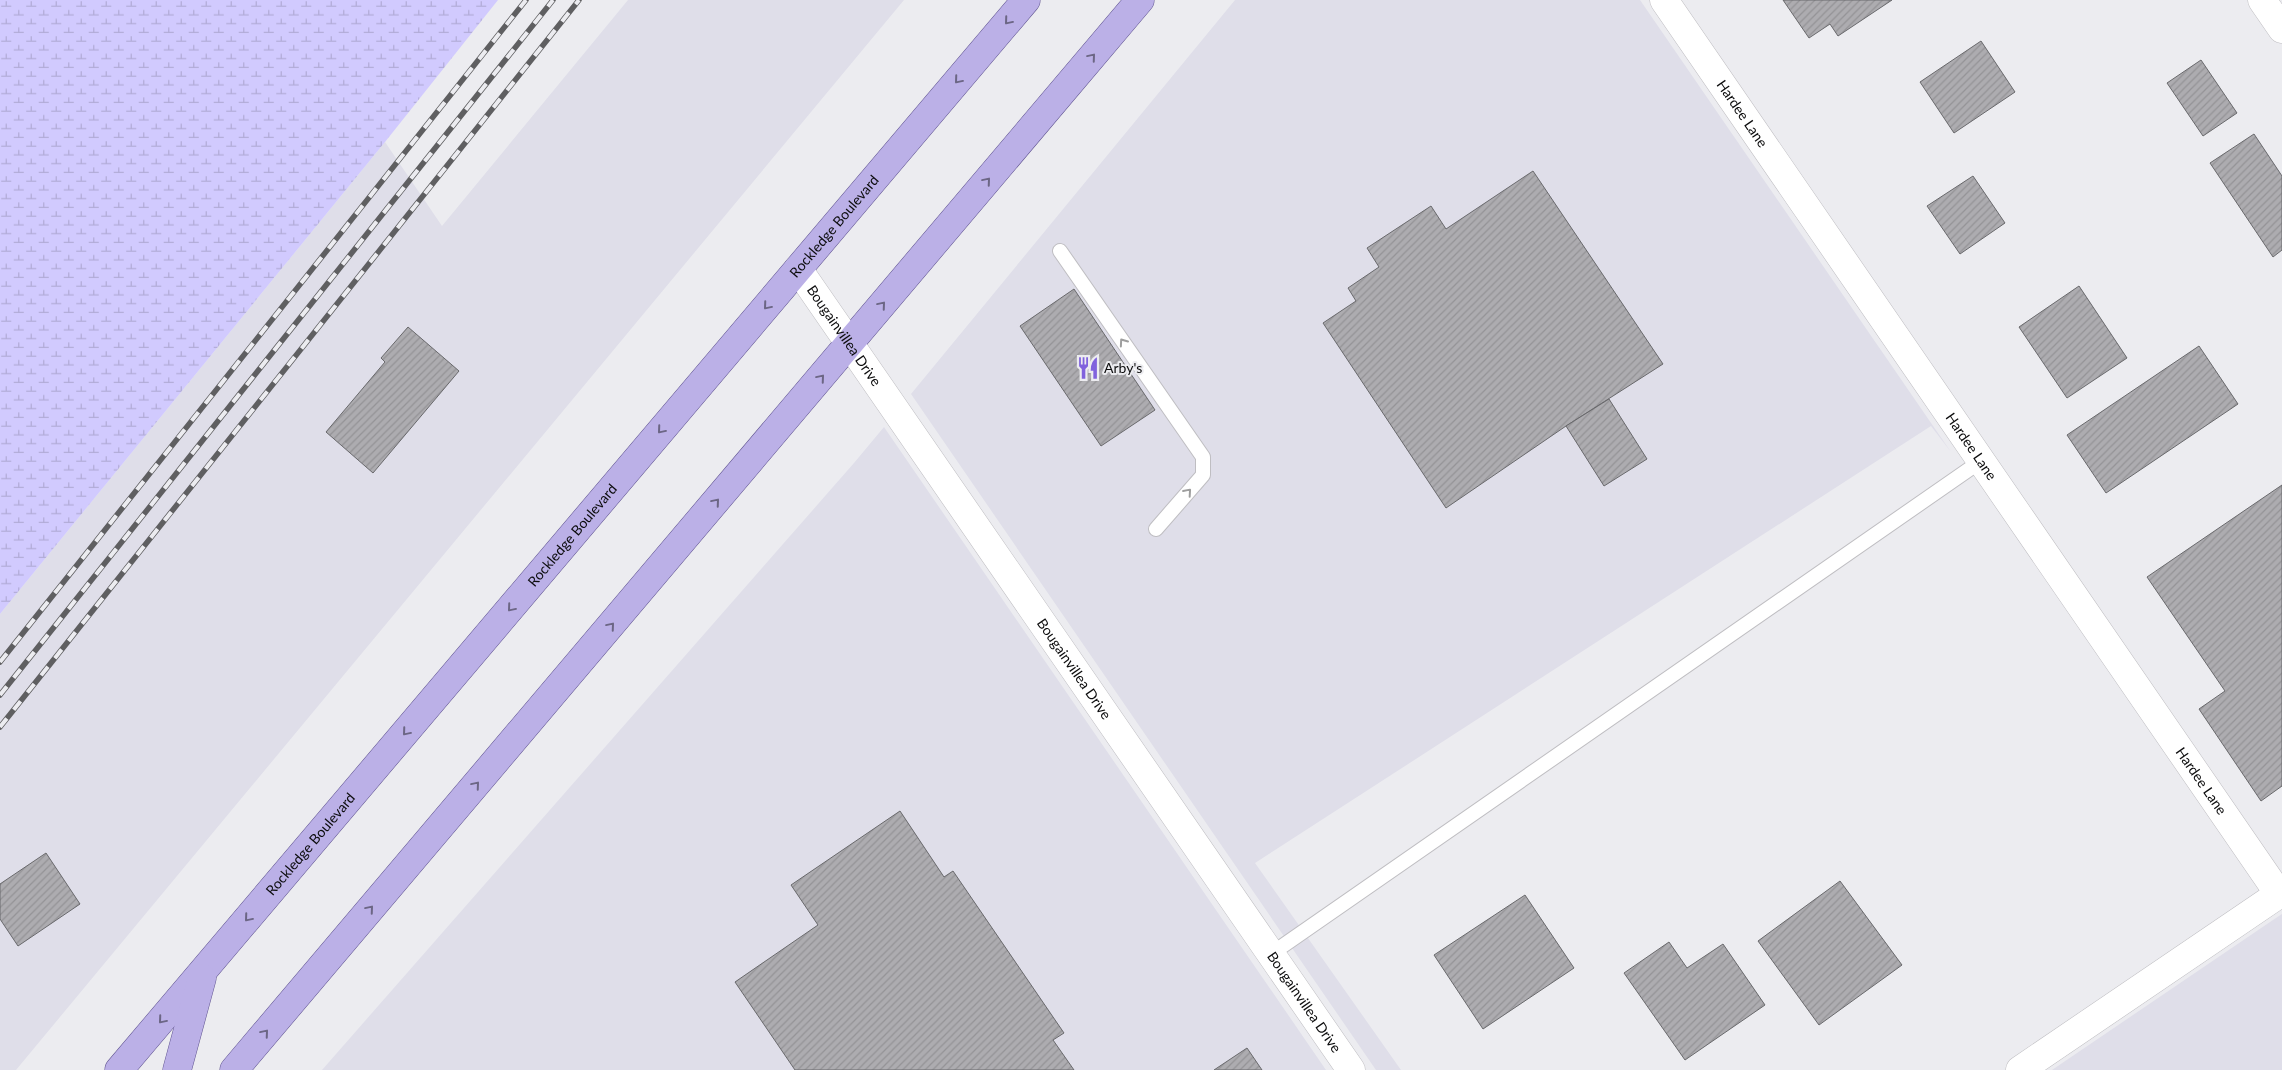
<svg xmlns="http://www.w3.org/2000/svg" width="2282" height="1070" font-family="Lato,sans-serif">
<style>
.built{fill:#dfdee9}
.wetland{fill:url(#wetland-marsh)}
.building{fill:url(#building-hatch);stroke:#69696c}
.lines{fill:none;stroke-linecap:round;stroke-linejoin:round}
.service-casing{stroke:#bfbec2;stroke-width:16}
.minor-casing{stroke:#bfbec2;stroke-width:29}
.tertiary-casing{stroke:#bfbec2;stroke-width:29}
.primary-casing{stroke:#605490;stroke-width:29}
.service{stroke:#fff;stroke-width:14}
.minor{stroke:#fff;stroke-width:28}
.tertiary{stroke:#fff;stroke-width:28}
.primary{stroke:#bbb0e7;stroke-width:28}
.rail-casing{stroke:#5f5f61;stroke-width:5.5}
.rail{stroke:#ececf0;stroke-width:4;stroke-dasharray:11;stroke-linecap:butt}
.oneway{stroke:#6c6685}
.oneway2{stroke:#9e9e9e}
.labels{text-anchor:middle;stroke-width:4;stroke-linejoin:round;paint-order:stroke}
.street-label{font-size:14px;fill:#0c0c0d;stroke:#ececf0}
.poi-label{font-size:14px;fill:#0c0c0d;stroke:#ececf0;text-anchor:start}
</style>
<defs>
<pattern id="wetland-marsh" width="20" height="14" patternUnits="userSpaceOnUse" patternTransform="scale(1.25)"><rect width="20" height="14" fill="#d1cafe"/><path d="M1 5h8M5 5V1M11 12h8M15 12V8" fill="none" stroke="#b2acd8"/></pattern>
<pattern id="building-hatch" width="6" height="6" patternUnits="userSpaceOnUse" patternTransform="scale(1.25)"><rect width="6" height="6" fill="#adacb0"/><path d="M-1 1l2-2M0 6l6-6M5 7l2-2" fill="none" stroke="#949396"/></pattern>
</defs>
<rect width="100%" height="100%" fill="#ececf0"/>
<g class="built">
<path d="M 628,0 L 904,0 L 16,1070 L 0,1070 L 0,614 L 385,142 L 442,226 Z"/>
<path d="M 1235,0 L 1640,0 L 1951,452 L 1931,426 L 1255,863 L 1401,1070 L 1376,1070 L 911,394 Z"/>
<path d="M 884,427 L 1326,1070 L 322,1070 L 854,463 Z"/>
<path d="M 2282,914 L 2282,1070 L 2052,1070 L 2273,920 Z"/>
</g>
<path class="wetland" d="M 0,0 L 498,0 L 385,142 L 0,614 Z"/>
<g class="building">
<path d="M 1783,0 L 1892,0 L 1838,36 L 1830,24 L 1809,38 Z"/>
<path d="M 1981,41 L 2015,92 L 1954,133 L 1920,82 Z"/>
<path d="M 2201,60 L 2237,113 L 2203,136 L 2167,83 Z"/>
<path d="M 2254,134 L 2282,176 L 2282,250 L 2273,257 L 2210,163 Z"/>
<path d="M 1533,171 L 1663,364 L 1566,426 L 1446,508 L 1323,323 L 1356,301 L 1348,288 L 1379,267 L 1367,248 L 1431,206 L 1446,229 Z"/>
<path d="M 1973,176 L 2005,223 L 1960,254 L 1927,206 Z"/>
<path d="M 2079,286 L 2127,358 L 2067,398 L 2019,327 Z"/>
<path d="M 1074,289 L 1155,410 L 1101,446 L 1020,326 Z"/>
<path d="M 408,327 L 459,371 L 373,473 L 326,432 L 385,362 L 381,358 Z"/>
<path d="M 2199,346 L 2238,404 L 2106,493 L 2067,435 Z"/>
<path d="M 1609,399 L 1647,459 L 1604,486 L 1566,426 Z"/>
<path d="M 2282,485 L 2282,786 L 2261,801 L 2199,709 L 2225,691 L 2147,577 Z"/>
<path d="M 900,811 L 944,877 L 953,871 L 1064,1033 L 1053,1040 L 1074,1070 L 795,1070 L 735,982 L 818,925 L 791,885 Z"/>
<path d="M 46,853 L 80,904 L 18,946 L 0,919 L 0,884 Z"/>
<path d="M 1840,881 L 1902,965 L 1819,1025 L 1758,941 Z"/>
<path d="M 1525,895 L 1574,968 L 1483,1029 L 1434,955 Z"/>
<path d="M 1669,942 L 1687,968 L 1723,944 L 1765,1005 L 1685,1060 L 1624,973 Z"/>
<path d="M 1247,1048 L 1262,1070 L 1214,1070 Z"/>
</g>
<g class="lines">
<defs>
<g id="service">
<path d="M 1060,251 L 1203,457 L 1203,475 L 1156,529"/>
<path d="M 1271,954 L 1981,461"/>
</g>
<g id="minor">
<path id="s1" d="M 1664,0 L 2279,894"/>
<path d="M 2262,0 L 2282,29"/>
<path id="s2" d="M 798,269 L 1351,1070"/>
</g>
<path id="tertiary" d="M 2020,1070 L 2282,892"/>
<g id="primary">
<path id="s3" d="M 119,1070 L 1026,0"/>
<path d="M 177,1070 L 202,978"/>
<path d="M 234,1070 L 1140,0"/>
</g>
</defs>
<use href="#service" class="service-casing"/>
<use href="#minor" class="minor-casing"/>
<use href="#tertiary" class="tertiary-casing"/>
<use href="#primary" class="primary-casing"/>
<use href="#service" class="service"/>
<use href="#minor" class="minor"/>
<use href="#tertiary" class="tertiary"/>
<use href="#primary" class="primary"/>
<defs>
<g id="rail">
<path d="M 0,662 L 526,0"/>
<path d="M 0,695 L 553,0"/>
<path d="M 0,727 L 579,0"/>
</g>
</defs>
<use href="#rail" class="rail-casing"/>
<use href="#rail" class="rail"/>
</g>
<defs><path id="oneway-chevron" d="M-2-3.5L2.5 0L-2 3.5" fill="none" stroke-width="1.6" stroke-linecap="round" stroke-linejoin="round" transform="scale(1.25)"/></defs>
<g class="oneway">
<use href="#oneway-chevron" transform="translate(1008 21) rotate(130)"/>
<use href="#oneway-chevron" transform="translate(1092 57) rotate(-50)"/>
<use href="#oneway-chevron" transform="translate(958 80) rotate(130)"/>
<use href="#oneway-chevron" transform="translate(987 181) rotate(-50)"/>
<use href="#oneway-chevron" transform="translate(882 305) rotate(-50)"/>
<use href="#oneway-chevron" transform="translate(767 306) rotate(130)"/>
<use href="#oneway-chevron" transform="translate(821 378) rotate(-50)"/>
<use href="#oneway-chevron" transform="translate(661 430) rotate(130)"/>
<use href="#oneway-chevron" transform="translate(716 502) rotate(-50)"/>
<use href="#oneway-chevron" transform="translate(511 608) rotate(130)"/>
<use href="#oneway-chevron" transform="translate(611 626) rotate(-50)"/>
<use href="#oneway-chevron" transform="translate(406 732) rotate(130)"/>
<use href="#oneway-chevron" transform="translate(476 785) rotate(-50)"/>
<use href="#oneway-chevron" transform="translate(370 909) rotate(-50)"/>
<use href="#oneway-chevron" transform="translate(248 918) rotate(130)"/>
<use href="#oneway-chevron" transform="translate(162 1020) rotate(130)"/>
<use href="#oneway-chevron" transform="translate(265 1033) rotate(-50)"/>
</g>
<g class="oneway2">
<use href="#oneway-chevron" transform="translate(1123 342) rotate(-125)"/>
<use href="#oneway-chevron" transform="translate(1188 492) rotate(-49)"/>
</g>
<defs>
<symbol id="restaurant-bare" viewBox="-9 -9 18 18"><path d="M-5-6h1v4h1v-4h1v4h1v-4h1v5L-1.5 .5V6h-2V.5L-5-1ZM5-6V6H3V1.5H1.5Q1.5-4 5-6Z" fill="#8062dd" stroke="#ececf0" stroke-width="2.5" paint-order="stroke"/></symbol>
</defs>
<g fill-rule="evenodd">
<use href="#restaurant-bare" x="1072" y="352" width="32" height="32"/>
</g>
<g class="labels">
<g class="street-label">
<text dy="5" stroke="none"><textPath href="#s1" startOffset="138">Hardee Lane</textPath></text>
<text dy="5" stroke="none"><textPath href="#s3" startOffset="1106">Rockledge Boulevard</textPath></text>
<text dy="5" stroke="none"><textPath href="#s2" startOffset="81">Bougainvillea Drive</textPath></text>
<text dy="5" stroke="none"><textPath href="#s1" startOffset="542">Hardee Lane</textPath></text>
<text dy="5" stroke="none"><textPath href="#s3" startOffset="701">Rockledge Boulevard</textPath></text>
<text dy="5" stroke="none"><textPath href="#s2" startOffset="486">Bougainvillea Drive</textPath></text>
<text dy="5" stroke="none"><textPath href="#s1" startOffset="948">Hardee Lane</textPath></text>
<text dy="5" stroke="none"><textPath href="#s3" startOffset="296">Rockledge Boulevard</textPath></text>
<text dy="5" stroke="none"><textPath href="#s2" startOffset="891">Bougainvillea Drive</textPath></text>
</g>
<g class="poi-label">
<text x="1104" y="373">Arby's</text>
</g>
</g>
</svg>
